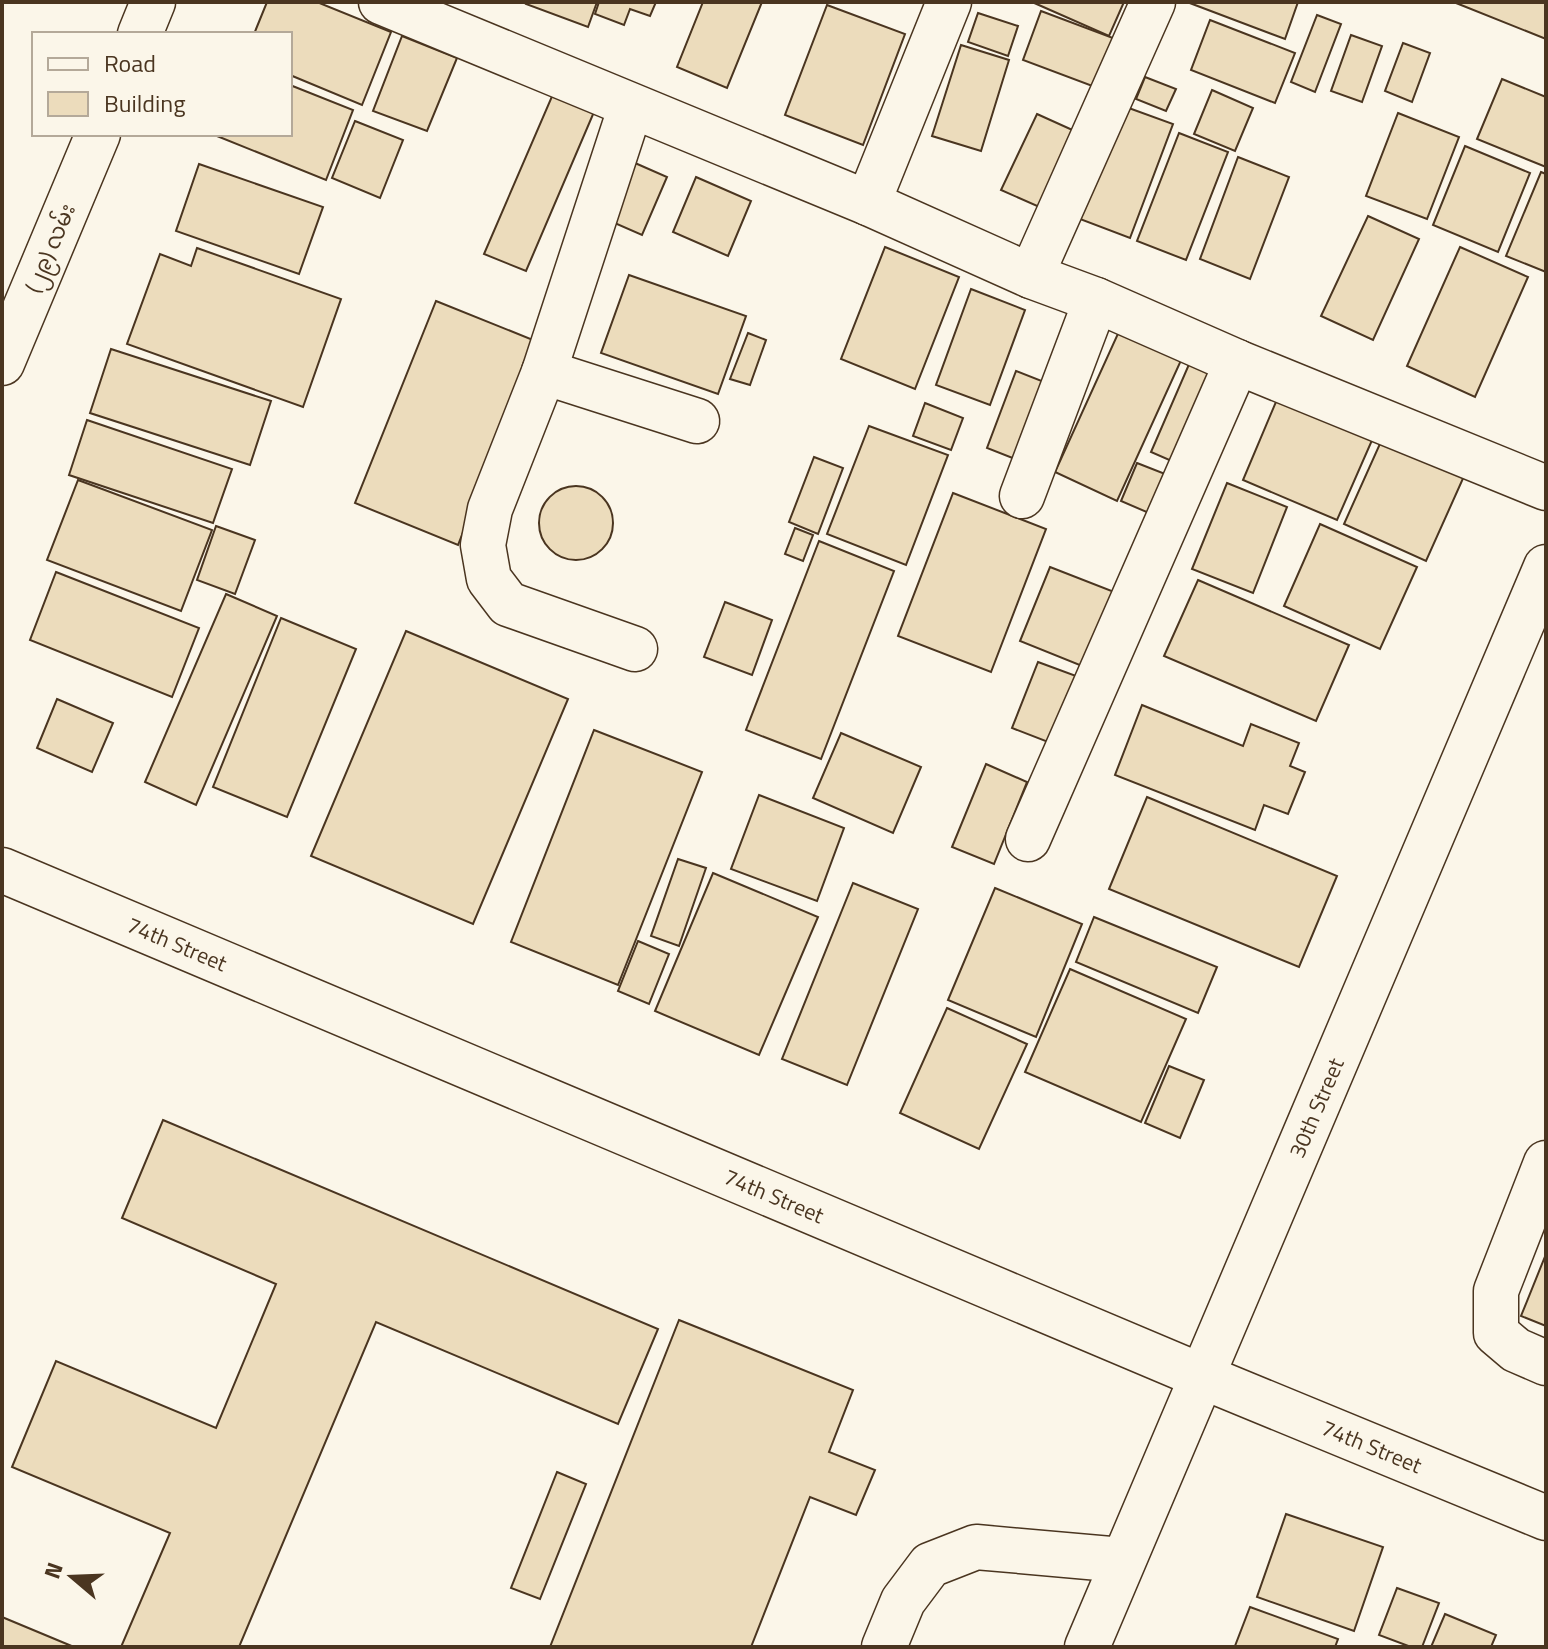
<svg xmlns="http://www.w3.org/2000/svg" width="1548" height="1649" font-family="'Titillium Web','Noto Sans Myanmar',sans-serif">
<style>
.building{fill:#ecdcbc;stroke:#4a3520;stroke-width:2}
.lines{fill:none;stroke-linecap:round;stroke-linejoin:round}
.minor-casing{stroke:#4a3520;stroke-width:47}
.major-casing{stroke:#4a3520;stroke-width:47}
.minor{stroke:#fbf6e9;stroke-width:44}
.major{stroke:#fbf6e9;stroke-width:44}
.labels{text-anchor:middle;stroke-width:6;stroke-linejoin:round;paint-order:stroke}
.street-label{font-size:22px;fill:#4a3520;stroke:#fbf6e9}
</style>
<rect width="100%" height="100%" fill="#fbf6e9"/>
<g class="building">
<path d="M 267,2 L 317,2 L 391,32 L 362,105 L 290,75 L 290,34 L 254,34 Z"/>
<path d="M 527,2 L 597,2 L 588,27 L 526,4 Z"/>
<path d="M 599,2 L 656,2 L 650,16 L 630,9 L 624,25 L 595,14 Z"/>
<path d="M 703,2 L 762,2 L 727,88 L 677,67 Z"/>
<path d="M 1032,2 L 1124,2 L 1109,36 Z"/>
<path d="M 1187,2 L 1298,2 L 1285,39 Z"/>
<path d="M 1456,2 L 1546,2 L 1546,39 L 1456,3 Z"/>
<path d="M 827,5 L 905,34 L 863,145 L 785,115 Z"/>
<path d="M 1041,11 L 1113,38 L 1095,87 L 1023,60 Z"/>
<path d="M 978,13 L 1018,26 L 1008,56 L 968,42 Z"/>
<path d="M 1317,15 L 1341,24 L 1315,92 L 1291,82 Z"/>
<path d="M 1210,20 L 1295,53 L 1275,103 L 1191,70 Z"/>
<path d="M 1351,35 L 1382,46 L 1362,102 L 1331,91 Z"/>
<path d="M 402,36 L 457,58 L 427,131 L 373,111 Z"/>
<path d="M 1403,43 L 1430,53 L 1412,102 L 1385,91 Z"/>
<path d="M 961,45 L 1009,60 L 981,151 L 932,136 Z"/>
<path d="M 1145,77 L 1176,89 L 1166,111 L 1136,99 Z"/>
<path d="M 1502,79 L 1546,97 L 1546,167 L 1477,139 Z"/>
<path d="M 290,85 L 353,110 L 326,180 L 212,134 L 290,134 Z"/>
<path d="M 1212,90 L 1253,108 L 1235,151 L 1194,134 Z"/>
<path d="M 553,94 L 594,112 L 526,271 L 484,254 Z"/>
<path d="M 1115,103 L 1173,124 L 1130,238 L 1072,216 Z"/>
<path d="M 1398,113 L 1459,137 L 1427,219 L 1366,196 Z"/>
<path d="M 1037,114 L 1088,137 L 1053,213 L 1001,190 Z"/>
<path d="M 355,121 L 403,140 L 380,198 L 332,178 Z"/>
<path d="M 1179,133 L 1228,152 L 1186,260 L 1137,241 Z"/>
<path d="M 1465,146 L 1530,173 L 1498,252 L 1433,225 Z"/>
<path d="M 1238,157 L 1289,177 L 1250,279 L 1200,259 Z"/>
<path d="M 635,163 L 667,177 L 642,235 L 610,221 Z"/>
<path d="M 199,164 L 323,207 L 299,274 L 176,231 Z"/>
<path d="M 1541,172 L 1546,174 L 1546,272 L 1506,256 Z"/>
<path d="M 696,177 L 751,201 L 728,256 L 673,232 Z"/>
<path d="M 1368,216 L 1419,239 L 1373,340 L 1321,316 Z"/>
<path d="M 885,247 L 959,277 L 915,389 L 841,359 Z"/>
<path d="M 1460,247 L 1528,277 L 1475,397 L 1407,366 Z"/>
<path d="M 197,248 L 341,299 L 303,407 L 127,344 L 160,254 L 191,266 Z"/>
<path d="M 629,275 L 746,316 L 718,394 L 601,353 Z"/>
<path d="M 971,289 L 1025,310 L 990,405 L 936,385 Z"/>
<path d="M 436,301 L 538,342 L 458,545 L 355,503 Z"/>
<path d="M 1121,327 L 1183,356 L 1117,501 L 1055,472 Z"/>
<path d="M 748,333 L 766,340 L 750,385 L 730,379 Z"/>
<path d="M 111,349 L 271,401 L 250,465 L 90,413 Z"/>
<path d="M 1190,362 L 1222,375 L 1183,466 L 1151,452 Z"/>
<path d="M 1016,371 L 1057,387 L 1028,464 L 987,448 Z"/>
<path d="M 1278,397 L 1373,438 L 1337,520 L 1243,480 Z"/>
<path d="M 925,403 L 963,418 L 951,450 L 913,436 Z"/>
<path d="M 87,420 L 232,469 L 213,523 L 69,475 Z"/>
<path d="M 869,426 L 948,455 L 906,565 L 827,534 Z"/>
<path d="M 1383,437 L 1465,474 L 1426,561 L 1344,524 Z"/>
<path d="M 814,457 L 843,468 L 818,534 L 789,522 Z"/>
<path d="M 1137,463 L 1178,479 L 1163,519 L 1121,501 Z"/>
<path d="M 78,480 L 212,530 L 181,611 L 47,560 Z"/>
<path d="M 1227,483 L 1287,507 L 1253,593 L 1192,569 Z"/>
<circle cx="576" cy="523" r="37"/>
<path d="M 953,493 L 1046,529 L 991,672 L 898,636 Z"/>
<path d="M 1320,524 L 1417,567 L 1380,649 L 1284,606 Z"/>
<path d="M 216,526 L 255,540 L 235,594 L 197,580 Z"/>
<path d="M 795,528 L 813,535 L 803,561 L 785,554 Z"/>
<path d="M 819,541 L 894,571 L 821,759 L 746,730 Z"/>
<path d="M 1050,567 L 1122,595 L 1092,670 L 1020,641 Z"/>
<path d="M 56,572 L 199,628 L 172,697 L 30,640 Z"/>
<path d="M 1198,580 L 1349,645 L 1316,721 L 1164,656 Z"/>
<path d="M 226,594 L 277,616 L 196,805 L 145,782 Z"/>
<path d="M 725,602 L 772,620 L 752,675 L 704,657 Z"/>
<path d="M 281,618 L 356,649 L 287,817 L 213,787 Z"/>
<path d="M 406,631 L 568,699 L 473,924 L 311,856 Z"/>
<path d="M 1038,662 L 1087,680 L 1061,747 L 1012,728 Z"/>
<path d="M 57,699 L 113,723 L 92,772 L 37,748 Z"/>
<path d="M 1142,705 L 1243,746 L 1251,724 L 1299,743 L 1290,766 L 1305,772 L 1288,814 L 1264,805 L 1255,830 L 1115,775 Z"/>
<path d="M 594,730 L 702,772 L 618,985 L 511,942 Z"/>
<path d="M 841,733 L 921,767 L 893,833 L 813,798 Z"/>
<path d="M 986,764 L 1027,782 L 994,864 L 952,847 Z"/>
<path d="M 759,795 L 844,828 L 817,901 L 731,869 Z"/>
<path d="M 1147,797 L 1337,876 L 1299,967 L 1109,889 Z"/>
<path d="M 678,859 L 706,868 L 679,946 L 651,936 Z"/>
<path d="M 713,873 L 818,917 L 759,1055 L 655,1011 Z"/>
<path d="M 853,883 L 918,909 L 847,1085 L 782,1059 Z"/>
<path d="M 995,888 L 1082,924 L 1036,1037 L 948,1000 Z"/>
<path d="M 1094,917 L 1217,967 L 1198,1013 L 1076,962 Z"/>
<path d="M 638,941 L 669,954 L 649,1004 L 618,991 Z"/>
<path d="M 1070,969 L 1186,1019 L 1141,1122 L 1025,1072 Z"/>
<path d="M 947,1008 L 1027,1044 L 979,1149 L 900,1113 Z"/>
<path d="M 1169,1066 L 1204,1080 L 1180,1138 L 1145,1123 Z"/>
<path d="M 163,1120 L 658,1329 L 618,1424 L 376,1322 L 239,1647 L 121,1647 L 170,1533 L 12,1467 L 56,1361 L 216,1428 L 276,1284 L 122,1218 Z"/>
<path d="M 1546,1254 L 1546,1326 L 1521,1316 Z"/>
<path d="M 679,1320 L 853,1390 L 829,1452 L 875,1470 L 856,1515 L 810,1497 L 751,1647 L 550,1647 Z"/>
<path d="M 557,1472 L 586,1484 L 540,1599 L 511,1588 Z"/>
<path d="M 1286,1514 L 1383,1547 L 1354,1631 L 1257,1597 Z"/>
<path d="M 1397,1588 L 1439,1603 L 1422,1647 L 1411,1647 L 1379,1635 Z"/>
<path d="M 1250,1607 L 1338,1639 L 1335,1647 L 1235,1646 Z"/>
<path d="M 1445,1614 L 1496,1635 L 1491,1647 L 1431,1647 Z"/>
<path d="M 2,1617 L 74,1647 L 2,1647 Z"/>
</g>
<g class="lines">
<defs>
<g id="minor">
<path d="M 381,2 L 868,203 L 1031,276 L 1096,300 L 1237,362 L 1546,488"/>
<path d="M 140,34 L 153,2"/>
<path d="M 631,106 L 544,372 L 490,509 L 483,545 L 489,579 L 508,604 L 635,649"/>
<path d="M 868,203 L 949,2"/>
<path d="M 1031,276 L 1153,2"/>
<path d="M 2,363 L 98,134"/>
<path d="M 544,372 L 697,421"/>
<path d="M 1022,496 L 1096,300"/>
<path d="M 1028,839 L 1237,362"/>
<path id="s1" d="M 2,870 L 1201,1376 L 1546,1518"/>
<path d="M 1546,1163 L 1496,1291 L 1496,1333 L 1516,1350 L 1546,1363"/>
<path d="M 884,1647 L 903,1601 L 930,1565 L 976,1547 L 1122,1560"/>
</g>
<g id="major">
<path id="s2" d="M 1087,1647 L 1546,567"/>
</g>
</defs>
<use href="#minor" class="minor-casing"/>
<use href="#major" class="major-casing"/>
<use href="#minor" class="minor"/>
<use href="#major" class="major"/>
</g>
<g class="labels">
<g class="street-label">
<text transform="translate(50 248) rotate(-67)" y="8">(၂၉) လမ်း</text>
<text dy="8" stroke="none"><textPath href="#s1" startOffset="190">74th Street</textPath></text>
<text dy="8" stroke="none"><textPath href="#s2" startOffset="586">30th Street</textPath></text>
<text dy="8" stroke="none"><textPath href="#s1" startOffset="838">74th Street</textPath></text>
<text dy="8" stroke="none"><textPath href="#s1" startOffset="1486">74th Street</textPath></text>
</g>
</g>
<rect width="1548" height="1649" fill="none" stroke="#4a3520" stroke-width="8"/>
<rect x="32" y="32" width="260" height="104" fill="#fbf6e9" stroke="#b4a999" stroke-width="2"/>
<rect x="48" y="58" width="40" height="12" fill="#fbf6e9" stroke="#b4a999" stroke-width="2"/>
<text x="104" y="72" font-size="24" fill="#4a3520">Road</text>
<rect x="48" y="92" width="40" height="24" fill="#ecdcbc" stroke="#b4a999" stroke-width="2"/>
<text x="104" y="112" font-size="24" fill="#4a3520">Building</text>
<g transform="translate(72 1577) rotate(289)" stroke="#fbf6e9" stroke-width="6" paint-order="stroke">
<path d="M0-6L14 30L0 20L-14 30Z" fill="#4a3520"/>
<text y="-12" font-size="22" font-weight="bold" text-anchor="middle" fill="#4a3520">N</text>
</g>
</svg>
